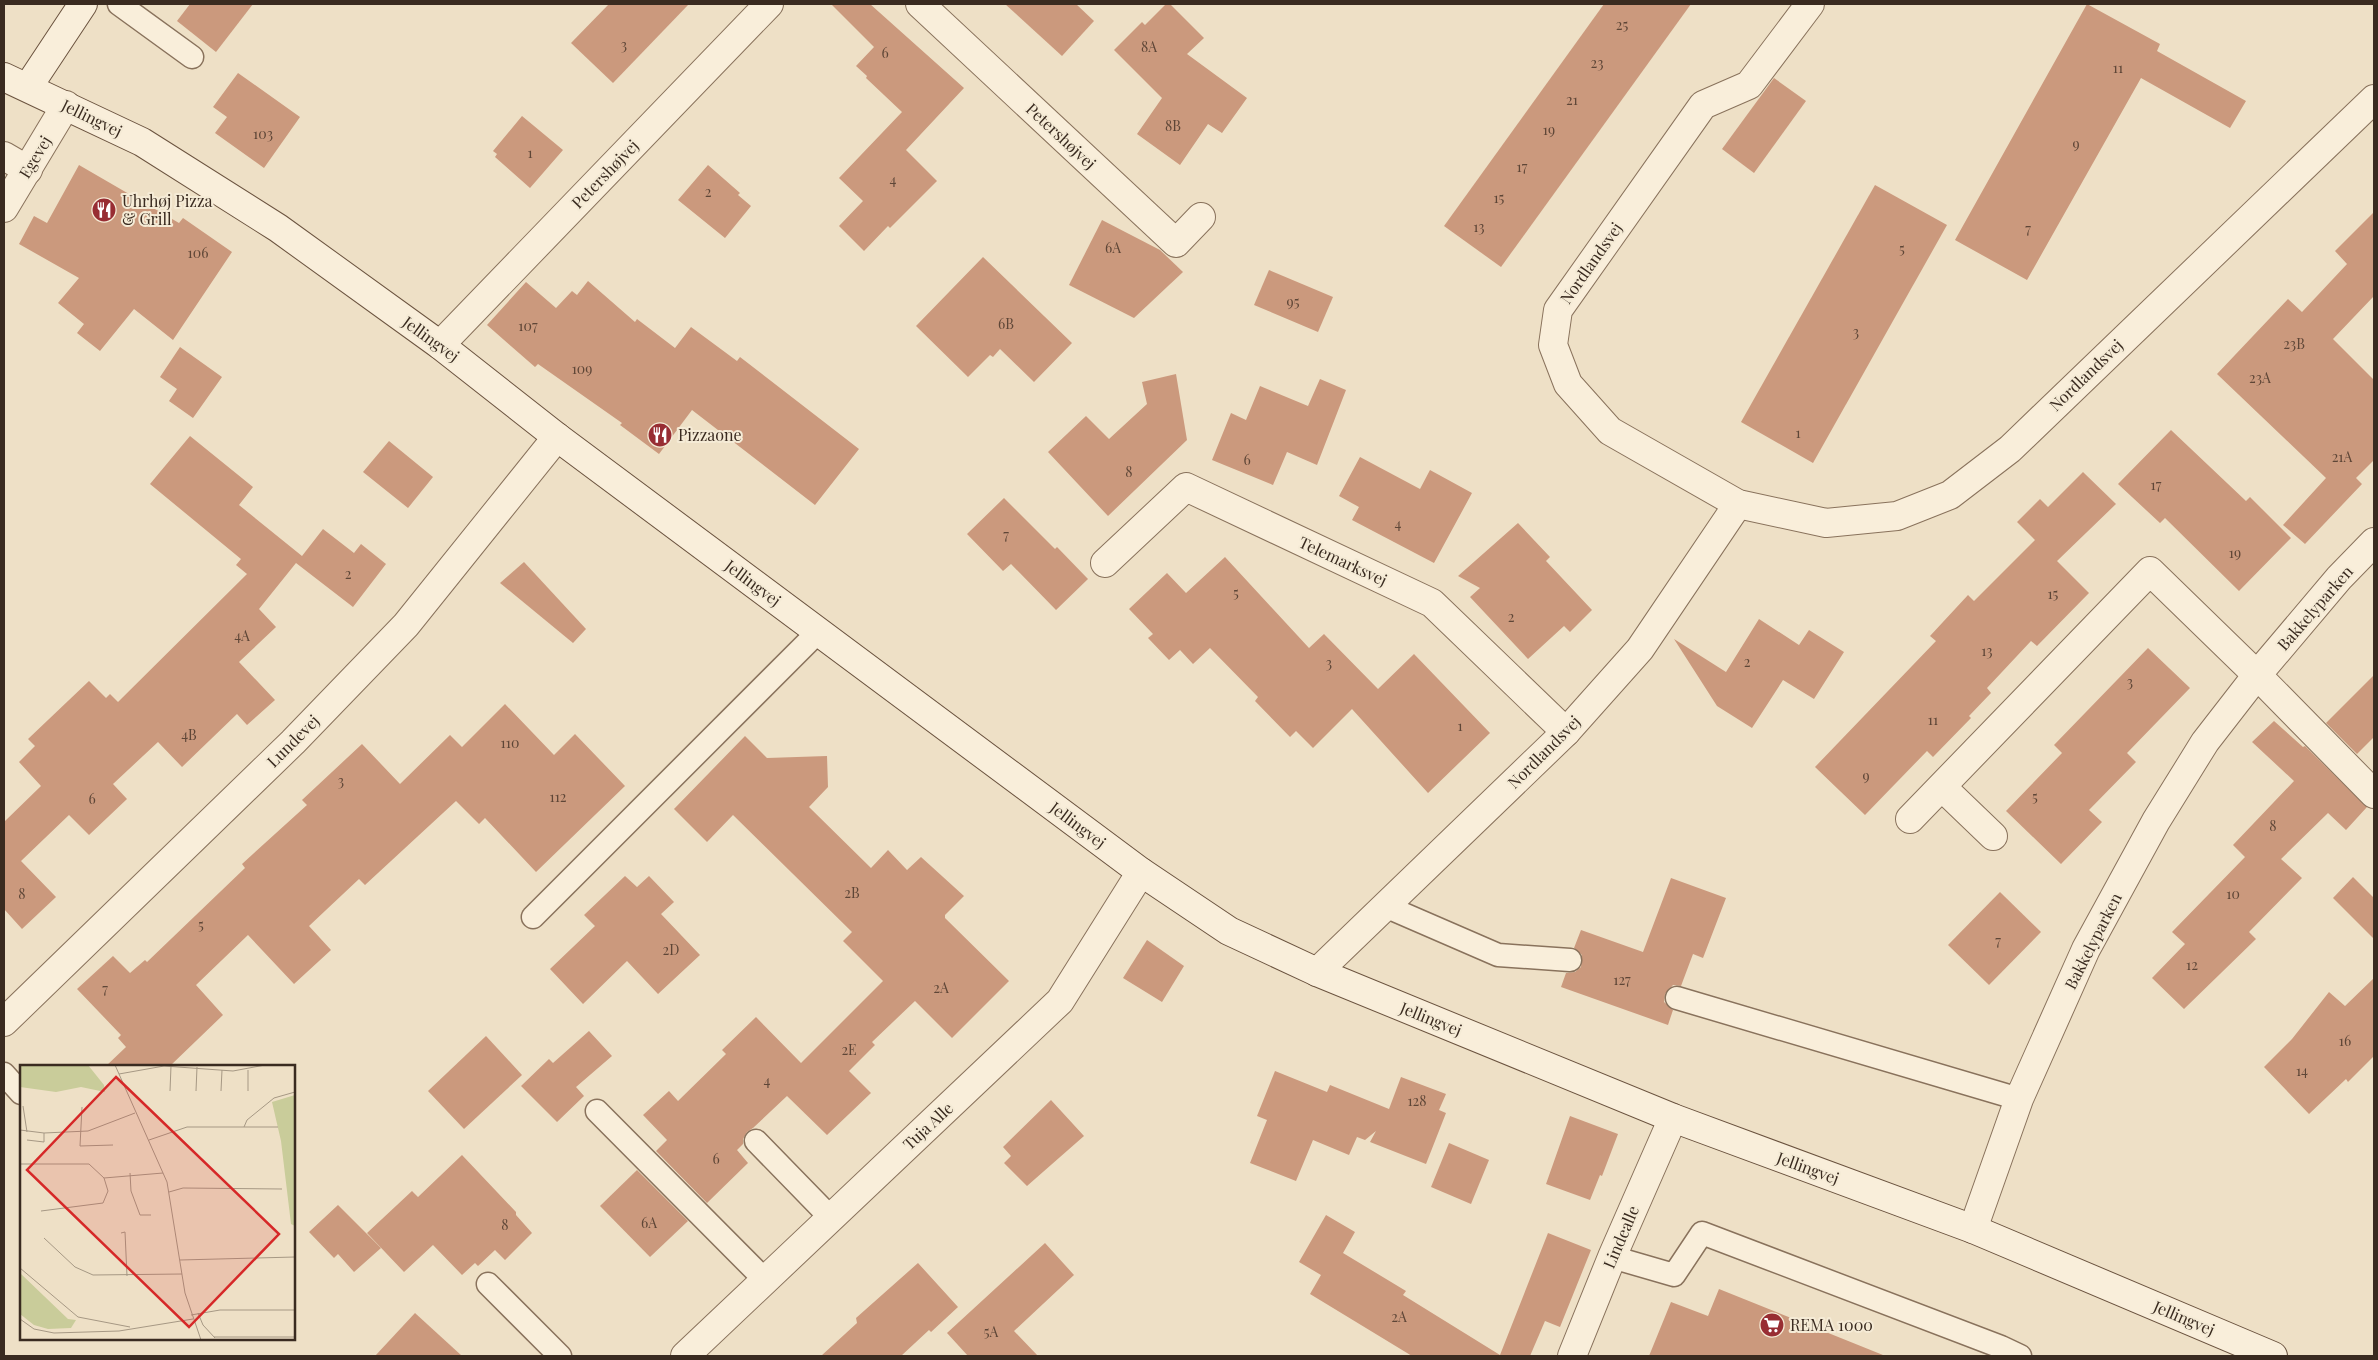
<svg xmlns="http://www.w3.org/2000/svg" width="2378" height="1360" font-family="'Playfair Display',serif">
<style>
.building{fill:#cb997d}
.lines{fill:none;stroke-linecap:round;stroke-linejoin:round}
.lane-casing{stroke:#89725c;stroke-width:25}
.street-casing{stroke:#89725c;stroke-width:30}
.secondary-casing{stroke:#6b533f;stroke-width:30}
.lane{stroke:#f9eeda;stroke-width:22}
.street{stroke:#f9eeda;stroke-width:28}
.secondary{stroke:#f9eeda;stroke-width:28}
.labels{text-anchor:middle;stroke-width:4;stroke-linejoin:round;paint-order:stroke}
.number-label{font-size:14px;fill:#5e4637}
.street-label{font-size:16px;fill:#3a2b20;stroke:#f5ebd6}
.poi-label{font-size:16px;fill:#3a2b20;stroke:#f5ebd6;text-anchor:start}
.inset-road{fill:none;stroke:#a69884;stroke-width:1}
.view{fill:#d62828;fill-opacity:0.15;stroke:#d62828;stroke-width:2.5}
.inset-edge{fill:none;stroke:#3a2b20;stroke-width:2.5}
</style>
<rect width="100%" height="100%" fill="#eee0c6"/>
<g class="building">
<path d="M 190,4 L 253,4 L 216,52 L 177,21 Z"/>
<path d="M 609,4 L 689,4 L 613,83 L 571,43 Z"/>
<path d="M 831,4 L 870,4 L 964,88 L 906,150 L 937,181 L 890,228 L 888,226 L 864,251 L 839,226 L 863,201 L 839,178 L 902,112 L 866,78 L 867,76 L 856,66 L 874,47 Z"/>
<path d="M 1005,4 L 1076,4 L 1094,21 L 1062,56 Z"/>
<path d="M 1166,4 L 1170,4 L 1204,38 L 1187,54 L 1247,98 L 1222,133 L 1208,124 L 1180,165 L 1137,134 L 1162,98 L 1114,50 L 1142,22 L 1145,25 Z"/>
<path d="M 1604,4 L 1691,4 L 1501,267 L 1444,226 Z"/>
<path d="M 2087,4 L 2160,44 L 2157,51 L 2246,101 L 2230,128 L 2141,78 L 2027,280 L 1955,240 Z"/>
<path d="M 238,73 L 300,117 L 264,168 L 215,133 L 227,117 L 213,107 Z"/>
<path d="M 1774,78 L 1806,101 L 1754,173 L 1722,149 Z"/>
<path d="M 522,116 L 563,150 L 530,188 L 495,157 L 497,154 L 493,151 Z"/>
<path d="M 79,165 L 179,223 L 183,218 L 232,252 L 173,340 L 134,309 L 100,351 L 77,333 L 84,324 L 58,303 L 79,278 L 19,244 L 34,216 L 47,223 Z"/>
<path d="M 708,165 L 740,193 L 738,195 L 751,206 L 725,238 L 678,200 Z"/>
<path d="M 1875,185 L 1947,225 L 1813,463 L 1741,422 Z"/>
<path d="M 2374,212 L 2374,296 L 2333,339 L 2374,380 L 2374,460 L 2356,478 L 2362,484 L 2305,544 L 2283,525 L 2326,478 L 2217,374 L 2288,299 L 2302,312 L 2347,264 L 2335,251 Z"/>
<path d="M 1102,220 L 1160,250 L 1183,272 L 1134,318 L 1069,285 Z"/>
<path d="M 983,257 L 1072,343 L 1034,382 L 1000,349 L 993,357 L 990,355 L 968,377 L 916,326 Z"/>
<path d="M 1269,270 L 1333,297 L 1318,332 L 1254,305 Z"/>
<path d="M 588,281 L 635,322 L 637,319 L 675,348 L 691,327 L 737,361 L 740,357 L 859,449 L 815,505 L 692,410 L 659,454 L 620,425 L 622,423 L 538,364 L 535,367 L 487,325 L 526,282 L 556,308 L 572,291 L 577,295 Z"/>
<path d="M 180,347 L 222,377 L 193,418 L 169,401 L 177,389 L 160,377 Z"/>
<path d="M 1176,374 L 1187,440 L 1108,516 L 1048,452 L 1086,416 L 1109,439 L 1147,404 L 1142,382 Z"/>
<path d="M 1320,379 L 1346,390 L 1317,465 L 1287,452 L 1273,485 L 1212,460 L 1231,413 L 1246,420 L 1260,386 L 1308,406 Z"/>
<path d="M 2171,430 L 2246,501 L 2250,497 L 2291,538 L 2239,591 L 2165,518 L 2160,523 L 2118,484 Z"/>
<path d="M 190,436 L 253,487 L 239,505 L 302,556 L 323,529 L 354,553 L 361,544 L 386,564 L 353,607 L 296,563 L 259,609 L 276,627 L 239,662 L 275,700 L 247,725 L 237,714 L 182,767 L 158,742 L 113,784 L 127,799 L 89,835 L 69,815 L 21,861 L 56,897 L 22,929 L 4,909 L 4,822 L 41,786 L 19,762 L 35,746 L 28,739 L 89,681 L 106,698 L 110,694 L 118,702 L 247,574 L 236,565 L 241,559 L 150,484 Z"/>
<path d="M 389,441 L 433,477 L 408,508 L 363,472 Z"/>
<path d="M 1360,457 L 1420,489 L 1430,470 L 1472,493 L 1434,563 L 1352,520 L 1359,507 L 1339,496 Z"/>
<path d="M 2083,472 L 2116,504 L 2057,561 L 2089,593 L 2037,646 L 2031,641 L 1987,688 L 1991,693 L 1969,716 L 1971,718 L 1933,757 L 1927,751 L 1865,815 L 1815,767 L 1936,641 L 1930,636 L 1968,595 L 1974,601 L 2035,540 L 2017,522 L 2040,499 L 2048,507 Z"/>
<path d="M 1004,498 L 1055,549 L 1057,547 L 1088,579 L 1056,610 L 1011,564 L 1003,571 L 967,534 Z"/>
<path d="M 1518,523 L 1550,557 L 1546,561 L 1592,610 L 1570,632 L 1564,626 L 1528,659 L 1470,597 L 1480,588 L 1458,576 Z"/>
<path d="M 1225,557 L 1309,648 L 1324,634 L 1378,689 L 1414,654 L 1490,733 L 1428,793 L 1352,709 L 1313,748 L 1296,731 L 1290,737 L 1255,701 L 1258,697 L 1210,648 L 1193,664 L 1180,650 L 1169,660 L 1148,638 L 1153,634 L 1129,609 L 1167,573 L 1186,593 Z"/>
<path d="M 524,562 L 586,629 L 573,643 L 500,583 Z"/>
<path d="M 1759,619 L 1799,645 L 1809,630 L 1844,652 L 1814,699 L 1783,680 L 1752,728 L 1717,706 L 1674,639 L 1726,672 Z"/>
<path d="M 2148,648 L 2190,688 L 2127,753 L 2136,762 L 2089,810 L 2102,822 L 2061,864 L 2006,811 L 2062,753 L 2054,745 Z"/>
<path d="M 2374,675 L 2374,737 L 2357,754 L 2326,723 Z"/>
<path d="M 505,704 L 554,755 L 575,734 L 625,786 L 536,872 L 485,818 L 479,824 L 456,801 L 365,885 L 359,879 L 309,926 L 331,950 L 294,984 L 248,935 L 196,985 L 223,1015 L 170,1066 L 106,1066 L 126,1047 L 118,1038 L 121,1035 L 77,989 L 113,956 L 130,973 L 145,960 L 147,962 L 245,868 L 242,864 L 307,805 L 302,800 L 362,744 L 400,784 L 450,735 L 462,747 Z"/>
<path d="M 2274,721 L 2303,747 L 2305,746 L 2367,807 L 2346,830 L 2328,813 L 2281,859 L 2302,878 L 2249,932 L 2256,939 L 2184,1009 L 2152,978 L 2185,944 L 2172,932 L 2245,857 L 2233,845 L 2294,781 L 2252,742 Z"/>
<path d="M 745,736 L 767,758 L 827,756 L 828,787 L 809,807 L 871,868 L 888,850 L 907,870 L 921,857 L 964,896 L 945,915 L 945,918 L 1009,981 L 952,1038 L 915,1001 L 872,1042 L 875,1045 L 849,1071 L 871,1093 L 827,1135 L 787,1096 L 753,1128 L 747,1132 L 743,1139 L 743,1144 L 737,1150 L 748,1163 L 707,1203 L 656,1151 L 667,1140 L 643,1115 L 669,1091 L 678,1101 L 726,1054 L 722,1050 L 756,1017 L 801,1063 L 883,981 L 843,941 L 852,932 L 733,815 L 707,842 L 674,809 Z"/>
<path d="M 625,876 L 637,887 L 649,876 L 674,902 L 661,914 L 700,955 L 658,994 L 627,961 L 583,1004 L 550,969 L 595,926 L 584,915 Z"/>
<path d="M 2353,877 L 2374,898 L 2374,939 L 2333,898 Z"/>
<path d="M 1671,878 L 1726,898 L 1703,958 L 1693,954 L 1681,986 L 1673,985 L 1665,994 L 1664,1002 L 1673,1010 L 1668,1025 L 1561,987 L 1566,973 L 1575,972 L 1581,967 L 1582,955 L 1574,948 L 1581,930 L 1643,952 Z"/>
<path d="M 2000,892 L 2041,932 L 1989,985 L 1948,945 Z"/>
<path d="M 1147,940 L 1184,966 L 1162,1002 L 1123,978 Z"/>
<path d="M 2374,978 L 2374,1056 L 2348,1082 L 2346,1079 L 2309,1114 L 2264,1067 L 2292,1039 L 2329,992 L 2345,1006 Z"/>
<path d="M 589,1031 L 612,1056 L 576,1087 L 584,1096 L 557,1122 L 521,1086 L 549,1059 L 553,1063 Z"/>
<path d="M 486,1036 L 522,1075 L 464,1129 L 428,1091 Z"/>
<path d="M 1275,1071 L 1327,1092 L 1330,1085 L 1389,1109 L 1401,1077 L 1446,1094 L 1439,1110 L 1446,1113 L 1426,1164 L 1370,1142 L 1376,1131 L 1365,1140 L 1357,1137 L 1349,1155 L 1313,1140 L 1296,1181 L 1250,1163 L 1267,1120 L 1257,1116 Z"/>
<path d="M 1051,1100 L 1084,1136 L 1027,1186 L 1004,1163 L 1011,1156 L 1003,1147 Z"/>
<path d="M 1570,1116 L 1618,1134 L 1602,1176 L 1600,1175 L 1590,1200 L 1546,1184 Z"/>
<path d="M 1449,1143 L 1489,1160 L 1471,1204 L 1431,1187 Z"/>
<path d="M 462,1155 L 516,1212 L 516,1215 L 532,1233 L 505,1260 L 495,1250 L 478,1266 L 475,1263 L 462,1275 L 433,1245 L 404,1272 L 367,1233 L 412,1191 L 418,1197 Z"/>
<path d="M 637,1170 L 688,1221 L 650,1257 L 600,1206 Z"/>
<path d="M 338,1205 L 381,1248 L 354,1272 L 338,1254 L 334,1258 L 309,1232 Z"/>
<path d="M 1326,1215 L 1355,1232 L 1343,1253 L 1406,1291 L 1403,1295 L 1500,1355 L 1548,1233 L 1591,1250 L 1560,1327 L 1545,1321 L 1530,1356 L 1412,1356 L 1310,1294 L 1321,1275 L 1299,1262 Z"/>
<path d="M 1045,1243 L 1074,1275 L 1014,1331 L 1038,1356 L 968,1356 L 947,1333 Z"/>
<path d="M 918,1263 L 958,1307 L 931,1332 L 929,1330 L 901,1356 L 821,1356 L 857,1323 L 856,1318 Z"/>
<path d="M 1719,1289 L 1883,1355 L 1883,1356 L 1649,1356 L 1671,1302 L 1708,1316 Z"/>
<path d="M 415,1313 L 462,1356 L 375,1356 Z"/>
</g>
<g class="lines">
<defs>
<g id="lane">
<path d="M 119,4 L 192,57"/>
<path d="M 1385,906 L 1498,955 L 1570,960"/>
<path d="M 533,917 L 818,632"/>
<path d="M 1677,998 L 2019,1099"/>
<path d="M 4,1074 L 21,1093"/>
<path d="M 597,1111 L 765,1280"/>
<path d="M 756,1141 L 831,1218"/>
<path d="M 1612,1257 L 1674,1275 L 1702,1233 L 2001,1347 L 2020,1356"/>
<path d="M 488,1284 L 560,1356"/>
</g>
<g id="street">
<path d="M 920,4 L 1176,243 L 1201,217"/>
<path d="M 1810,4 L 1749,85 L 1703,105 L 1558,310 L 1553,345 L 1568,384 L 1610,431 L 1738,504 L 1826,523 L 1897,516 L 1950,495 L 2010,449 L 2374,99"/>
<path d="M 4,156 L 28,170"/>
<path d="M 4,208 L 66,105"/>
<path d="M 440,345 L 769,4"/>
<path d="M 1105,563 L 1186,487 L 1432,603 L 1566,732"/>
<path d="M 1942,787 L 1993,836"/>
<path d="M 1910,819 L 2150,571 L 2257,675 L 2374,794"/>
<path d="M 1317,972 L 1566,732 L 1640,649 L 1738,504"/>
<path d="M 4,1022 L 293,742 L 406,625 L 557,437"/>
<path d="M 1973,1229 L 2019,1099 L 2086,949 L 2156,821 L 2205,742 L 2257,675 L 2339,578 L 2374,542"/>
<path d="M 685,1356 L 1060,1001 L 1141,872"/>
<path d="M 1572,1356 L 1612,1257 L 1673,1118"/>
</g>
<g id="secondary">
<path d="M 4,77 L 142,142 L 278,228 L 440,345 L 557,437 L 1141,872 L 1229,931 L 1317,972 L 1673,1118 L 1973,1229 L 2273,1356"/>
<path d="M 28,87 L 83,4"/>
</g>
</defs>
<use href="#lane" class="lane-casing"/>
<use href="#street" class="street-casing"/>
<use href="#secondary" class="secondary-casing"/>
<use href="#lane" class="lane"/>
<use href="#street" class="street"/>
<use href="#secondary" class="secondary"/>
</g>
<defs>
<symbol id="restaurant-disc" viewBox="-11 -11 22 22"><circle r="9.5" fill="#982d33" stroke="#f5ebd6"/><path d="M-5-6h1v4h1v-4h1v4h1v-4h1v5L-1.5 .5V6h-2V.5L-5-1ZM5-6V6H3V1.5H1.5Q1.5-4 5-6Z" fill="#fff"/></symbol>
<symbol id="supermarket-disc" viewBox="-11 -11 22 22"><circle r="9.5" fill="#982d33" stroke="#f5ebd6"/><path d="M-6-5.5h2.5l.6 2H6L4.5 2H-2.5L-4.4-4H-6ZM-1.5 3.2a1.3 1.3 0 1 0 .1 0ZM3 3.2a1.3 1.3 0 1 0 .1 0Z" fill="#fff"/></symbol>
</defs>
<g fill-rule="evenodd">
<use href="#restaurant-disc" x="90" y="196" width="28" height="28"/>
<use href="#restaurant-disc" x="646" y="421" width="28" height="28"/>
<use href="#supermarket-disc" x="1758" y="1311" width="28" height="28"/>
</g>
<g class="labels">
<g class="number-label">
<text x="1622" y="30">25</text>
<text x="624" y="50">3</text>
<text x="1149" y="52">8A</text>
<text x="885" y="58">6</text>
<text x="1597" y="68">23</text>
<text x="2118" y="73">11</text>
<text x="1572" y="105">21</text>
<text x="1173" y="131">8B</text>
<text x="1549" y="135">19</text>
<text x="263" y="139">103</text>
<text x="2076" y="149">9</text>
<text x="530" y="158">1</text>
<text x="1522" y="172">17</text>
<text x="893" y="185">4</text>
<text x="708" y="197">2</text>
<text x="1499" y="203">15</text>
<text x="1479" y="232">13</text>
<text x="2028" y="234">7</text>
<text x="1113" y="253">6A</text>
<text x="1902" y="254">5</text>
<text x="198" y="258">106</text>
<text x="1293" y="307">95</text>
<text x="1006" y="329">6B</text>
<text x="528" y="331">107</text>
<text x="1856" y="337">3</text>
<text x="2294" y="349">23B</text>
<text x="582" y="374">109</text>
<text x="2260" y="383">23A</text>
<text x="1798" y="438">1</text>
<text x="2342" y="462">21A</text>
<text x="1247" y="465">6</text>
<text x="1129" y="477">8</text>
<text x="2156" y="490">17</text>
<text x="1398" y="529">4</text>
<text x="1006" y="540">7</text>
<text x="2235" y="558">19</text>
<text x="348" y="579">2</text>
<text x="1236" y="598">5</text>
<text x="2053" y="599">15</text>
<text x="1511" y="622">2</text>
<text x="242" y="641">4A</text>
<text x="1987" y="656">13</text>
<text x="1747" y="667">2</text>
<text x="1329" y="668">3</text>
<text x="2130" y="687">3</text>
<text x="1933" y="725">11</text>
<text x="1460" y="731">1</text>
<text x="189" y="740">4B</text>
<text x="510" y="748">110</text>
<text x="1866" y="781">9</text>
<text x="341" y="786">3</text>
<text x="558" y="802">112</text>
<text x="2035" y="802">5</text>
<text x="92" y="804">6</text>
<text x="2273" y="831">8</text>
<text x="852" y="898">2B</text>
<text x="22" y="899">8</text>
<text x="2233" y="899">10</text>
<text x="201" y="930">5</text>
<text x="1998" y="946">7</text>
<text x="671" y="955">2D</text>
<text x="2192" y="970">12</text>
<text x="1622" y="985">127</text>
<text x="941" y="993">2A</text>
<text x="105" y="994">7</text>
<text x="2345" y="1046">16</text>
<text x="849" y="1055">2E</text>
<text x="2302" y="1076">14</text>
<text x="767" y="1086">4</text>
<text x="1417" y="1106">128</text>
<text x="716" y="1164">6</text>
<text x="649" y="1228">6A</text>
<text x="505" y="1230">8</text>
<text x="1399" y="1322">2A</text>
<text x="991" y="1337">5A</text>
</g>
<g class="street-label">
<text transform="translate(92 118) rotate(26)" y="6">Jellingvej</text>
<text transform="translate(1061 136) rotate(43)" y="6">Petershøjvej</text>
<text transform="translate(35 157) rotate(-59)" y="6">Egevej</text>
<text transform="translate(605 174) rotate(-46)" y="6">Petershøjvej</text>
<text transform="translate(1591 263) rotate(-55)" y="6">Nordlandsvej</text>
<text transform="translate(431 339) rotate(36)" y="6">Jellingvej</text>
<text transform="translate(2086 375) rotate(-44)" y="6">Nordlandsvej</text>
<text transform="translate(1343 561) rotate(25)" y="6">Telemarksvej</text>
<text transform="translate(753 583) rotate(37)" y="6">Jellingvej</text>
<text transform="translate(2315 608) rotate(-49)" y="6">Bakkelyparken</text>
<text transform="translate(293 741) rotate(-45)" y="6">Lundevej</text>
<text transform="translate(1544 752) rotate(-45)" y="6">Nordlandsvej</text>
<text transform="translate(1078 825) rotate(37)" y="6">Jellingvej</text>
<text transform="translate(2093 941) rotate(-63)" y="6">Bakkelyparken</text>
<text transform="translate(1431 1019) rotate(22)" y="6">Jellingvej</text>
<text transform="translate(928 1126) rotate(-43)" y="6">Tuja Alle</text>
<text transform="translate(1808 1168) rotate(20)" y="6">Jellingvej</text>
<text transform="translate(1621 1237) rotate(-67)" y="6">Lindealle</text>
<text transform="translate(2184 1318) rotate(23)" y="6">Jellingvej</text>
</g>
<g class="poi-label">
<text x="122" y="207">Uhrhøj Pizza<tspan x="122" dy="18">&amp; Grill</tspan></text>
<text x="678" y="441">Pizzaone</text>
<text x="1790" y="1331">REMA 1000</text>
</g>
</g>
<g transform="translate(20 1065)">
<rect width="275" height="275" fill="#eee0c6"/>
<path d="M 0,0 L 68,0 L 84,20 L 85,27 L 61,22 L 36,27 L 0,22 ZM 275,30 L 275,161 L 271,159 L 261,76 L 252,37 ZM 0,208 L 48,254 L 56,255 L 51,263 L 28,264 L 14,260 L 0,249 Z" fill="#c9cc9a"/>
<path class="inset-road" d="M 95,0 L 147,117 L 165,228 L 181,275M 99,9 L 144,1 L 213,6 L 245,0M 150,26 L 151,1M 176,26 L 177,2M 201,26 L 202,5M 228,26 L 228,5M 3,41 L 7,67M 62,42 L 60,81 L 93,80M 224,62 L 227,55 L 254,33 L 275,27M 0,65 L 24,68 L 68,66 L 115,48M 7,75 L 24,77 L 24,68M 129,75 L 167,62 L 258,62M 0,99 L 69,99 L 84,113 L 88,126 L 83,138 L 21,146M 110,108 L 111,126 L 120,150 L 131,150M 84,113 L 143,108M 149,127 L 163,123 L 262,124M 101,168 L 105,167 L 107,211M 24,173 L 55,202 L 73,210 L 162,209M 160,195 L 275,192M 0,203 L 58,252 L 110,262M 178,248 L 183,260 L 195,273M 171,250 L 200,245 L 275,245M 0,254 L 14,264 L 34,268 L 99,266 L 173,254M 194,272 L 275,272"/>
<path class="view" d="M 96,12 L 259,169 L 169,262 L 7,105 Z"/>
<rect width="275" height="275" class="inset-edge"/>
</g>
<rect width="2378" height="1360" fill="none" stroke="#3a2b20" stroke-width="10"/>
</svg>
